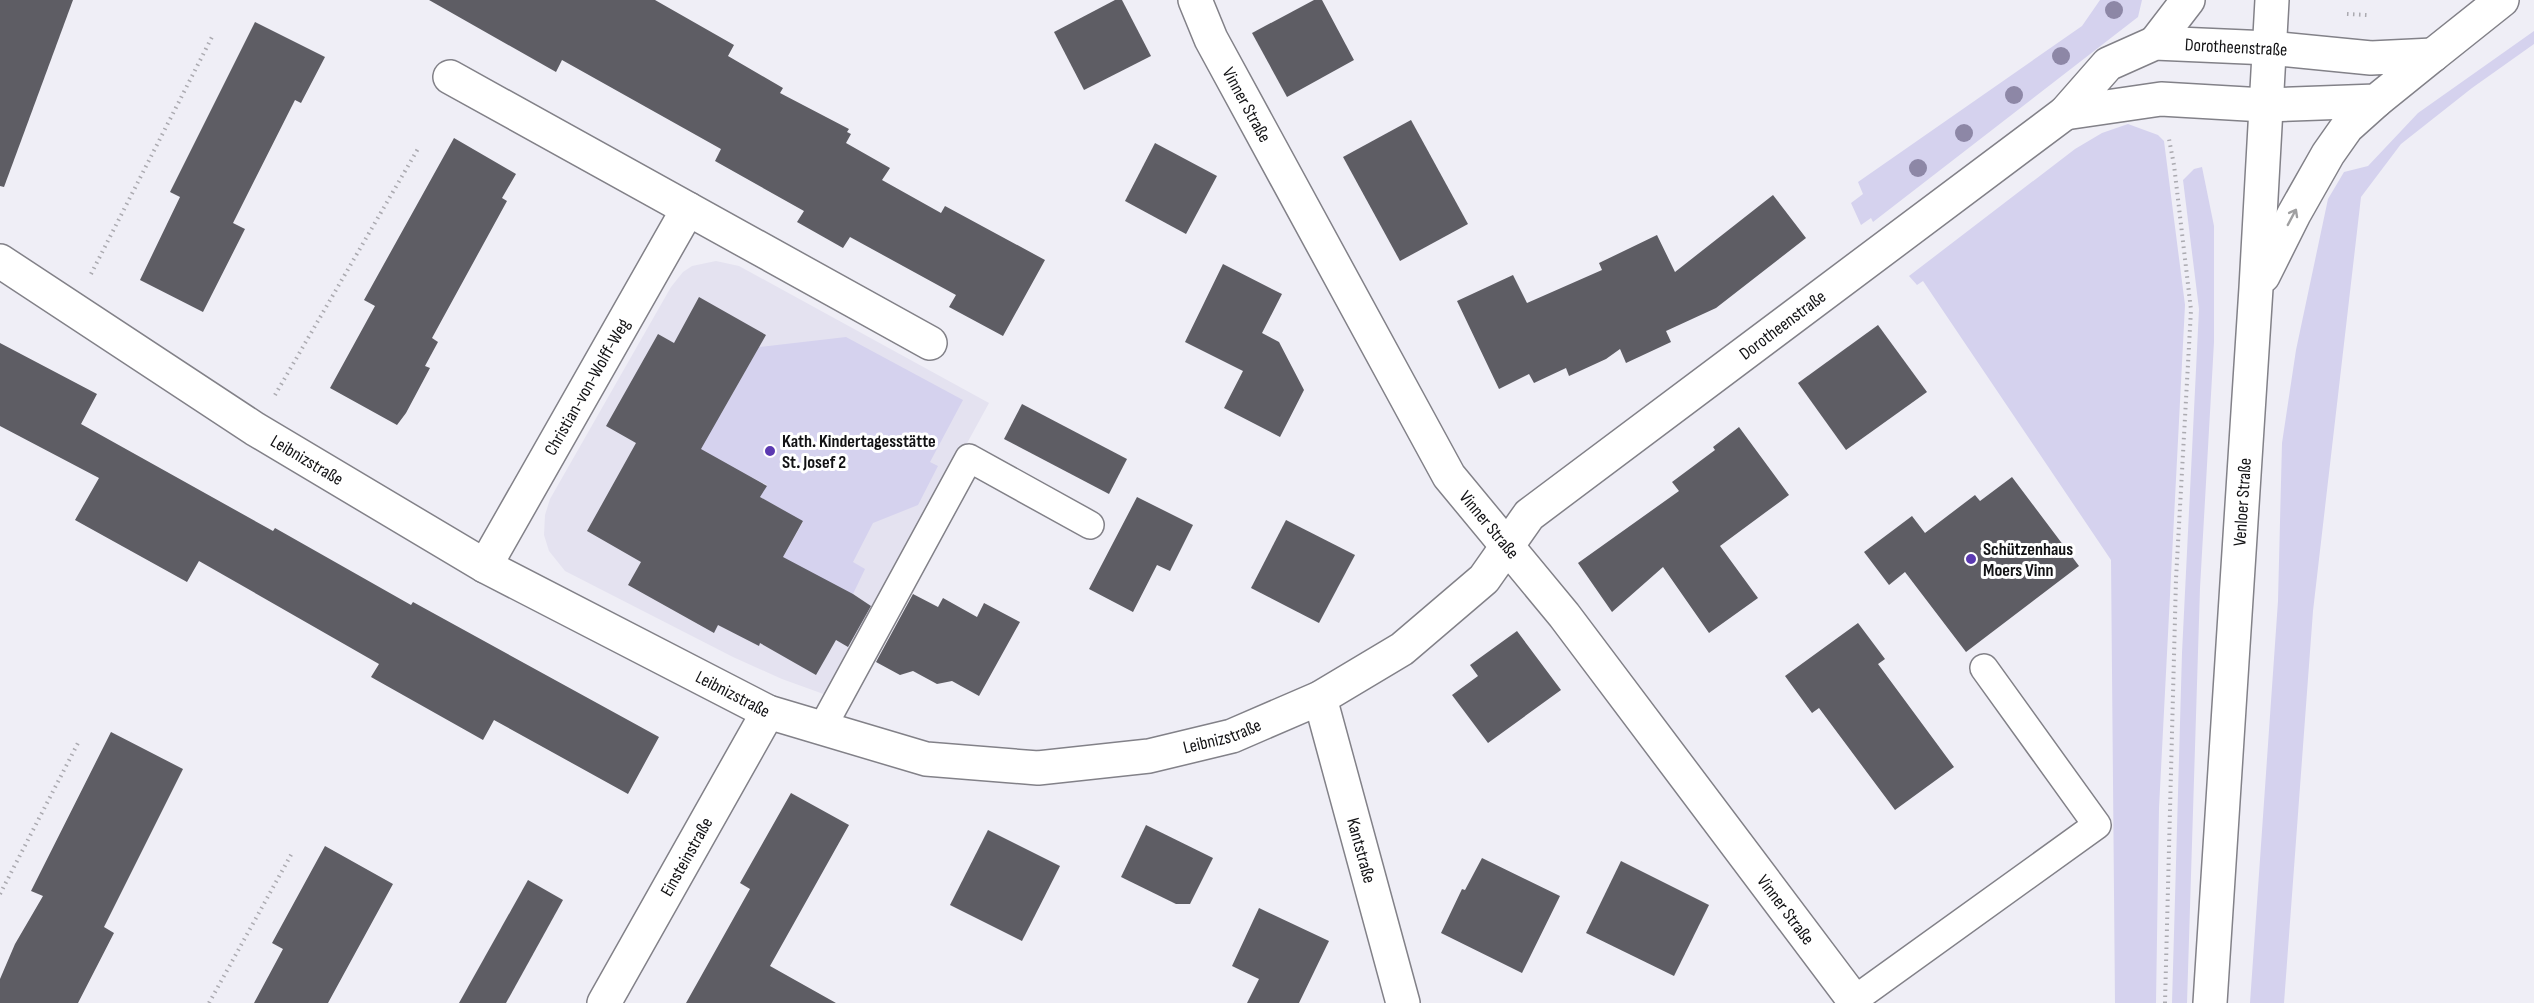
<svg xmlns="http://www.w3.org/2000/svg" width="2534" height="1003" font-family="'Sofia Sans Condensed',sans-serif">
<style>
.built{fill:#e4e2f0}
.green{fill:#d5d2ee}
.building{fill:#5e5d64}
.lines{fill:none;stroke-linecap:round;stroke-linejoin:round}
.lane-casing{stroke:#828188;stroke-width:30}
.street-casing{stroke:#828188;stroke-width:36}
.secondary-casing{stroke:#828188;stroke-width:36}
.path{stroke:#abaab0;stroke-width:4;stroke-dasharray:1.5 4.5;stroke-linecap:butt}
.lane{stroke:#fff;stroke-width:27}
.street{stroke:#fff;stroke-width:33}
.secondary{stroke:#fff;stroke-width:33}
.tree{fill:#8d87a6}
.oneway{stroke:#a0a0a1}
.poi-dot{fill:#5b39b1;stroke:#fff;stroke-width:2}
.labels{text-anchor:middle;stroke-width:6;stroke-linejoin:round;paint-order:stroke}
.street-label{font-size:18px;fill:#121214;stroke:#fff}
.poi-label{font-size:18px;font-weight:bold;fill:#121214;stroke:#fff;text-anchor:start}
</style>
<rect width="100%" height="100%" fill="#efeef6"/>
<path class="built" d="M 716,261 L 739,266 L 989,403 L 829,696 L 782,679 L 733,657 L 565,571 L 549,551 L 544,535 L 545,515 L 550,499 L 671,287 L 683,272 L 692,266 Z"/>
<g class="green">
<path d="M 2100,0 L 2142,0 L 2138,17 L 1873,222 L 1871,218 L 1861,225 L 1851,203 L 1863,194 L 1858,182 L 2082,26 Z"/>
<path d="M 2534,31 L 2534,44 L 2472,88 L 2401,144 L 2361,197 L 2313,611 L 2284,1003 L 2250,1003 L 2278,601 L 2282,443 L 2296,350 L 2328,199 L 2344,172 L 2368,166 L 2418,113 Z"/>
<path d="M 2128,124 L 2158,135 L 2164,141 L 2185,305 L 2159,808 L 2156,1003 L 2115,1003 L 2111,560 L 1923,281 L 1917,285 L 1909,276 L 2075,149 L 2102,133 Z"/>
<path d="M 2202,167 L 2214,226 L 2214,342 L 2200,588 L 2187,1003 L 2172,1003 L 2182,653 L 2199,309 L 2183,180 L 2194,169 Z"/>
<path d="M 846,337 L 963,400 L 930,462 L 938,466 L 918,505 L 873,523 L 853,562 L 865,569 L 853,594 L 835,585 L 829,596 L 774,573 L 803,522 L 760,497 L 767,485 L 741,472 L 675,462 L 721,414 L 759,347 Z"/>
</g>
<g class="building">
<path d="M 0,0 L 73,0 L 4,187 L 0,186 Z"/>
<path d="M 429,0 L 655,0 L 734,45 L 728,56 L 783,88 L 780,93 L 849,129 L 847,132 L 851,134 L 846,143 L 890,168 L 882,180 L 941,213 L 945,206 L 1045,260 L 1003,336 L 949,307 L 956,295 L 850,237 L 843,248 L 797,222 L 804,211 L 715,161 L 721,149 L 562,60 L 556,72 Z"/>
<path d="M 1115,0 L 1122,0 L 1151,56 L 1084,90 L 1054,32 Z"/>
<path d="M 1314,0 L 1322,0 L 1354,60 L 1287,97 L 1252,33 Z"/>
<path d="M 255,22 L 325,57 L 301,103 L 295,100 L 233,223 L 245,229 L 203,312 L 140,280 L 180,197 L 170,192 Z"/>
<path d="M 1411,120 L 1468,224 L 1400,261 L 1343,157 Z"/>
<path d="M 454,138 L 516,174 L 502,198 L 507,201 L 432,338 L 438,342 L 425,366 L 430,368 L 406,413 L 397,425 L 330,388 L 375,306 L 364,300 Z"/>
<path d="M 1155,143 L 1217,176 L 1186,234 L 1125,201 Z"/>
<path d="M 1773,195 L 1806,238 L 1716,308 L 1666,331 L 1671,342 L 1626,363 L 1620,349 L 1606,359 L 1569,376 L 1566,368 L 1534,383 L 1529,374 L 1499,389 L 1457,301 L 1513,275 L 1527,303 L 1602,270 L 1599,263 L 1657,235 L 1675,272 Z"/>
<path d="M 1223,264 L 1282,294 L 1262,333 L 1279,342 L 1304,390 L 1280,437 L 1224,408 L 1243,371 L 1185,342 Z"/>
<path d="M 699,297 L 766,335 L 701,449 L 767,486 L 760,497 L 803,521 L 783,557 L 853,594 L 871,606 L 848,647 L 836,640 L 816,675 L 760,643 L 759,646 L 718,625 L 714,633 L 628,585 L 641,562 L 587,531 L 636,443 L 606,426 L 658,334 L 674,343 Z"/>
<path d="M 1878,325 L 1927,392 L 1846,450 L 1798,383 Z"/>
<path d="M 0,343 L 97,394 L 81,424 L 273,531 L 275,528 L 411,605 L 413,602 L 659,737 L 628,794 L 494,720 L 483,740 L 371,677 L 379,664 L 199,561 L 187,582 L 75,520 L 99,478 L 0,426 Z"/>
<path d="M 1022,404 L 1127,459 L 1109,494 L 1004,439 Z"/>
<path d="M 1739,427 L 1789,495 L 1720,546 L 1758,598 L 1709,633 L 1663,567 L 1612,612 L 1578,563 L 1679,491 L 1672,482 L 1715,450 L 1713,447 Z"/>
<path d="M 2012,477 L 2079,566 L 1966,652 L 1905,572 L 1889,585 L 1864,552 L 1912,516 L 1925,533 L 1975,495 L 1980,501 Z"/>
<path d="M 1137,497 L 1193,525 L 1170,571 L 1157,565 L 1133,612 L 1089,589 Z"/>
<path d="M 1286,520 L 1355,555 L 1319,623 L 1251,588 Z"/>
<path d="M 913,594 L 938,607 L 943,598 L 977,617 L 984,603 L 1020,622 L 979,696 L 952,681 L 937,684 L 913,671 L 900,675 L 876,662 Z"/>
<path d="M 1858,623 L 1885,659 L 1878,664 L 1954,767 L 1895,810 L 1819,708 L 1812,713 L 1785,676 Z"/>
<path d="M 1517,631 L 1561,690 L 1488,743 L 1452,695 L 1478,676 L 1470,665 Z"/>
<path d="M 111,732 L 183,769 L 104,927 L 114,933 L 78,1003 L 0,1003 L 0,979 L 15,944 L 43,896 L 31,891 Z"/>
<path d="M 791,793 L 849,825 L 770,966 L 836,1003 L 686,1003 L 750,889 L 740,883 Z"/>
<path d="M 1146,825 L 1213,858 L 1190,904 L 1176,904 L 1121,877 Z"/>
<path d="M 988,830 L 1060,866 L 1022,941 L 950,905 Z"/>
<path d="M 325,846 L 393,884 L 328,1003 L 254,1003 L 283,949 L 272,943 Z"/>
<path d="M 1482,858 L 1560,896 L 1522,973 L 1441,933 L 1462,889 L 1465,890 Z"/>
<path d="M 1621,861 L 1709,905 L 1674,976 L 1586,933 Z"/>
<path d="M 528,880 L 563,900 L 506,1003 L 459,1003 Z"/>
<path d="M 1259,908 L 1329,941 L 1299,1003 L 1247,1003 L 1259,979 L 1232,966 Z"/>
</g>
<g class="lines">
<defs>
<g id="lane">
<path d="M 822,728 L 969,458 L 1090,525"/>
<path d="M 1854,1000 L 2097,825 L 1984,668"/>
</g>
<g id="street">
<path id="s1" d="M 1195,0 L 1211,39 L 1449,476 L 1564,615 L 1856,1003"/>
<path d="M 2155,43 L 2269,48 L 2371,58 L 2433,55 L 2376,101 L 2264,105 L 2161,99 L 2065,113 L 2108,64 Z"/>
<path d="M 2433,55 L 2502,0"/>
<path d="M 450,77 L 930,343"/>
<path id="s2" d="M 0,261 L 255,429 L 485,566 L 768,712 L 926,759 L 1038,768 L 1149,756 L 1232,736 L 1320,698 L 1402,649 L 1484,579 L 1529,515 L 2065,113"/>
<path id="s3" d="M 485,566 L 688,209"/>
<path id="s4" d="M 1320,698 L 1403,1003"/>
<path id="s5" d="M 604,1003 L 768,712"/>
</g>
<g id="secondary">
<path d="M 2155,43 L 2188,0"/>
<path d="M 2263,276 L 2294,214 L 2328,154 L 2347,127 L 2376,101"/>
<path id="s6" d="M 2210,1003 L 2256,288 L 2272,0"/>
</g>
</defs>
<use href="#lane" class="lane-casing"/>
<use href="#street" class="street-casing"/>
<use href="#secondary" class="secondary-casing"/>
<g class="path">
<path d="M 2347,14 L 2367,15"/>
<path d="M 91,274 L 213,35"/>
<path d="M 275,395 L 419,147"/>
<path d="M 0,894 L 79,741"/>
<path d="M 209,1003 L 292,853"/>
<path d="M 2165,1003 L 2176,579 L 2191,310 L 2174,165 L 2169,139"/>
</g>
<use href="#lane" class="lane"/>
<use href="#street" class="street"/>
<use href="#secondary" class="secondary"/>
</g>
<g class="tree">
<circle cx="2114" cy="10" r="9"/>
<circle cx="2061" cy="56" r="9"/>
<circle cx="2014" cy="95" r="9"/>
<circle cx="1964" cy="133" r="9"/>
<circle cx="1918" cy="168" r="9"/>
</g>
<defs><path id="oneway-shaft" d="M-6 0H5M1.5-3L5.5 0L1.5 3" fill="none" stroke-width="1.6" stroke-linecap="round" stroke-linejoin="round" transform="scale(1.5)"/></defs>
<use class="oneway" href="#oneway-shaft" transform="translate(2292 217) rotate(-62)"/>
<g class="poi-dot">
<circle cx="770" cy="451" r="6"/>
<circle cx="1971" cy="559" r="6"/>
</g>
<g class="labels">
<g class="street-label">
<text transform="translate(2236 47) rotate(3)" y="6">Dorotheenstraße</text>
<text dy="6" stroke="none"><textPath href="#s1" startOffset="117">Vinner Straße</textPath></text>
<text dy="6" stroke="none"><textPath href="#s2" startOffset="2060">Dorotheenstraße</textPath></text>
<text dy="6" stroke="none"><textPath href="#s3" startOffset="206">Christian-von-Wolff-Weg</textPath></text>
<text dy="6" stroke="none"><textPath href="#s2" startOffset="366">Leibnizstraße</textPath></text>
<text dy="6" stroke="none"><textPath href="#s6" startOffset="502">Venloer Straße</textPath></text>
<text dy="6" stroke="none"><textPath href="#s1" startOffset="603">Vinner Straße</textPath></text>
<text dy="6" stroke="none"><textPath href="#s2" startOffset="852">Leibnizstraße</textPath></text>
<text dy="6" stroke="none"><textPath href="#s2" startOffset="1356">Leibnizstraße</textPath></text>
<text dy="6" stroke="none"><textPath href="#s4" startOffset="158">Kantstraße</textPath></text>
<text dy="6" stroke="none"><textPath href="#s5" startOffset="168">Einsteinstraße</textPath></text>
<text dy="6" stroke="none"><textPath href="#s1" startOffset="1089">Vinner Straße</textPath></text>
</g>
<g class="poi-label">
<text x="782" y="447">Kath. Kindertagesstätte<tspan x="782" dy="21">St. Josef 2</tspan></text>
<text x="1983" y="555">Schützenhaus<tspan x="1983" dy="21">Moers Vinn</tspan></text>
</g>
</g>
</svg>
